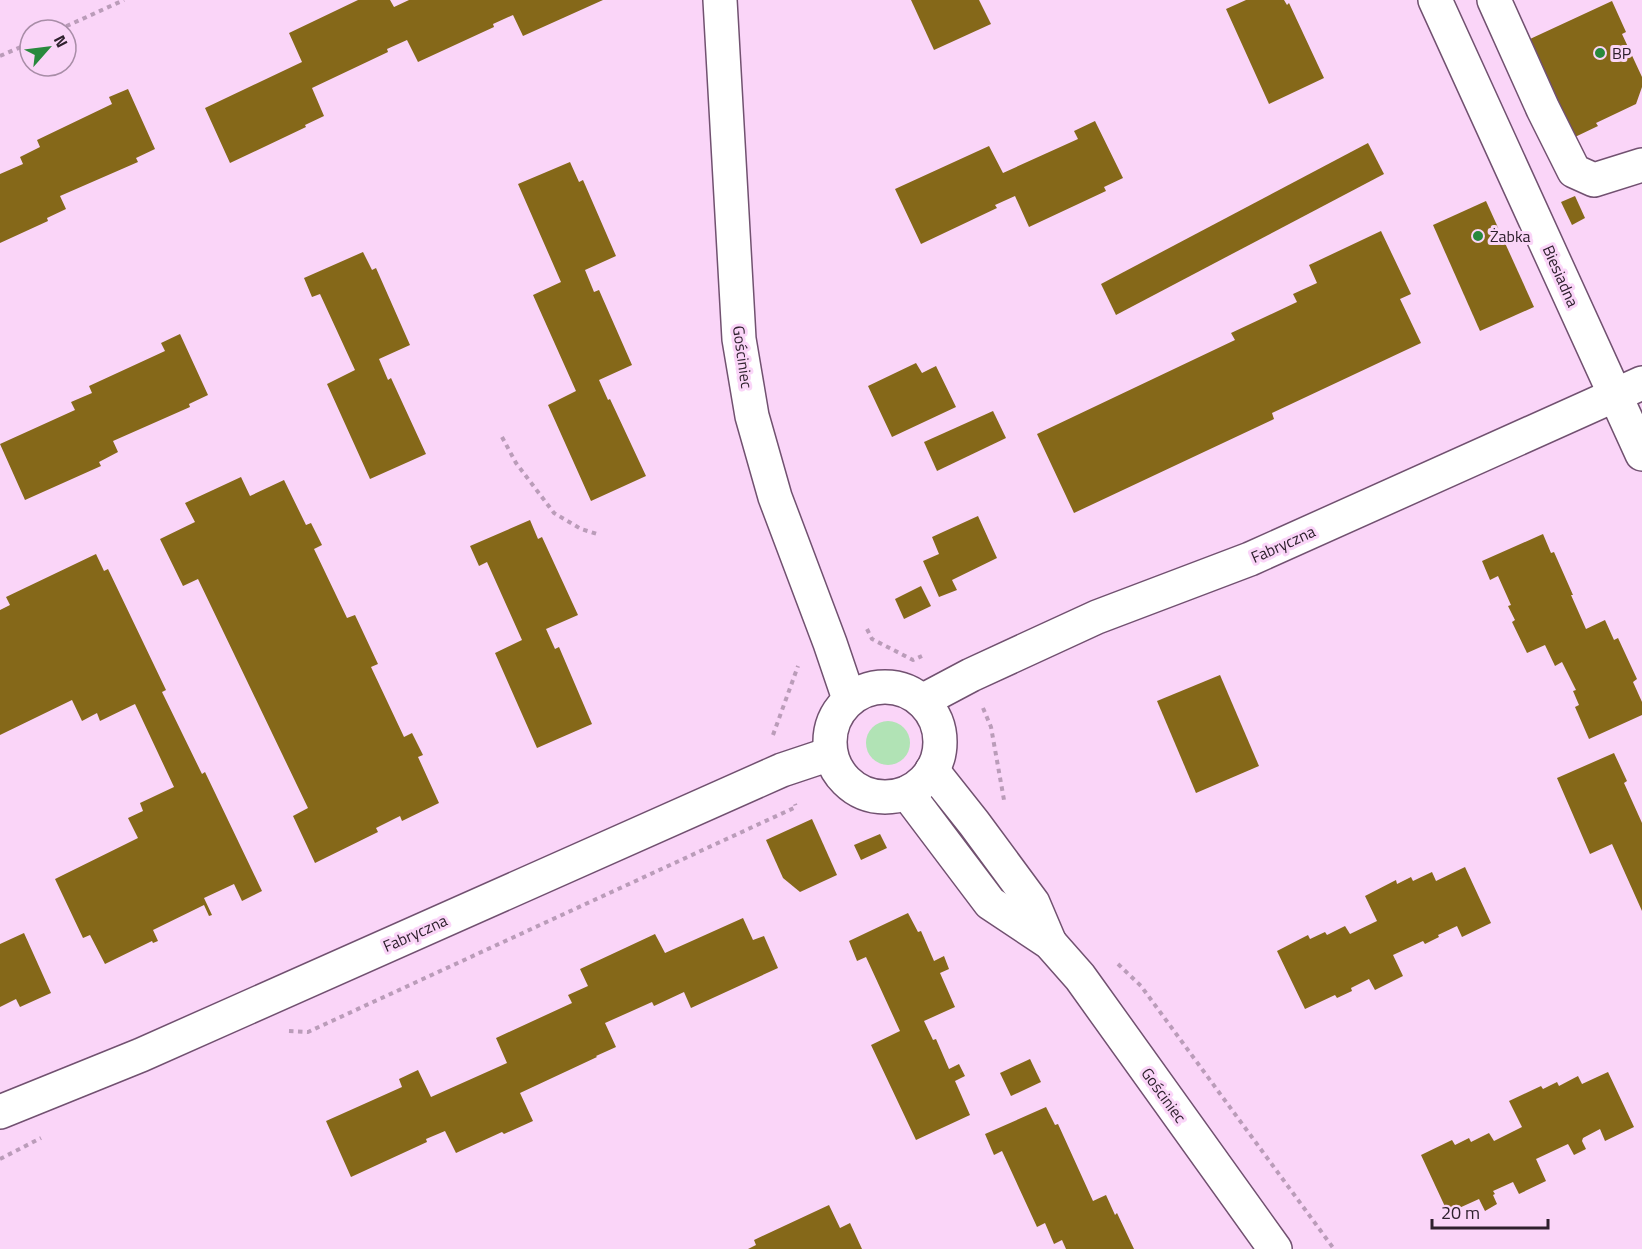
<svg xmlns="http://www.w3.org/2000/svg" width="1642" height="1249" font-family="'Titillium Web',sans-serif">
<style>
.green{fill:#b1e3b5}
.building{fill:#856819}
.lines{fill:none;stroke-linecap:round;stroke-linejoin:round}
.minor-casing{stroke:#715170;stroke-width:36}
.path{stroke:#ba9cb9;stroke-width:4;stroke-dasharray:4.5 4.5;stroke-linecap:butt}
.minor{stroke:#fff;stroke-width:33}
.poi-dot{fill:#28893d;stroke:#fad5f8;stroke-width:2}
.labels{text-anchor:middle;stroke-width:6;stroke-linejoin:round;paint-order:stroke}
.poi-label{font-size:16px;fill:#2e202d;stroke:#fad5f8;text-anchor:start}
.street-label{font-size:16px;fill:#2e202d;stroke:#fad5f8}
</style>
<rect width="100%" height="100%" fill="#fad5f8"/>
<circle class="green" cx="888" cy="743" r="22"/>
<g class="building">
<path d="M 358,0 L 390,0 L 394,7 L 409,0 L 603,0 L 523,36 L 513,15 L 493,24 L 494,27 L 418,62 L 407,40 L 387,49 L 388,52 L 312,88 L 324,116 L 305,125 L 306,127 L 230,163 L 205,108 L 302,62 L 289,33 Z"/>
<path d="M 911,0 L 979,0 L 991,24 L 934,50 Z"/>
<path d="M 1246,0 L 1284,0 L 1287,5 L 1289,3 L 1324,78 L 1269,104 L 1226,9 Z"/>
<path d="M 1612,1 L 1626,32 L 1622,34 L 1642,77 L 1642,87 L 1636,104 L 1596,123 L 1598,126 L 1575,137 L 1530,39 Z"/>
<path d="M 128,89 L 155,149 L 136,158 L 138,162 L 60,196 L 66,209 L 47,218 L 48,221 L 0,243 L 0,174 L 23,164 L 20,157 L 40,147 L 37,140 L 112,104 L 109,97 Z"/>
<path d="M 1095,121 L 1123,178 L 1104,187 L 1106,191 L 1029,227 L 1015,196 L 995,205 L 997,208 L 921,244 L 895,189 L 989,146 L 1003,173 L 1078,139 L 1074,131 Z"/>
<path d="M 1368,143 L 1384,174 L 1116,315 L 1101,284 Z"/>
<path d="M 570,162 L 579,182 L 583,180 L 616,256 L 585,270 L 594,292 L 599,290 L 632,365 L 599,380 L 608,400 L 610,399 L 646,476 L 591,501 L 548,405 L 576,391 L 533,295 L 561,282 L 518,184 Z"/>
<path d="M 1575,196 L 1585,218 L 1572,225 L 1561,202 Z"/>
<path d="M 1486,201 L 1534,307 L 1480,331 L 1433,225 Z"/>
<path d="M 1381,231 L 1411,294 L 1400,299 L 1421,343 L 1272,413 L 1274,419 L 1074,513 L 1037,434 L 1235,340 L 1231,333 L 1297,302 L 1293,294 L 1317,283 L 1309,265 Z"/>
<path d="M 363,252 L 372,270 L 376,268 L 410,345 L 379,359 L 388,380 L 391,378 L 426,454 L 370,479 L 327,384 L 355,370 L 320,294 L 312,297 L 304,278 Z"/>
<path d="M 180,334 L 208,395 L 189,404 L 190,407 L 113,441 L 118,452 L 99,462 L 101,466 L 25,500 L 0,444 L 75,410 L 71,402 L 92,393 L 89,386 L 165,351 L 161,343 Z"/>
<path d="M 916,363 L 922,373 L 936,366 L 956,407 L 892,437 L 868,386 Z"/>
<path d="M 993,411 L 1006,438 L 937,471 L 924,442 Z"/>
<path d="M 241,477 L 250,496 L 284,480 L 306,525 L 311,523 L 322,545 L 314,549 L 347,618 L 355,615 L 378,664 L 371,667 L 404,737 L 412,733 L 423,755 L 418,757 L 439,803 L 402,821 L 400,816 L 376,828 L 378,832 L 315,863 L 293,816 L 308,808 L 198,579 L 183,586 L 160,539 L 195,522 L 185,503 Z"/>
<path d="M 978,516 L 997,558 L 952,580 L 957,590 L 939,597 L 923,561 L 939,554 L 932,537 Z"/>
<path d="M 530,520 L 538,539 L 542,537 L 578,615 L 546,629 L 555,649 L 559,647 L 592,724 L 537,748 L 495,653 L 522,640 L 487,562 L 479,566 L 470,546 Z"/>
<path d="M 1543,534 L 1551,553 L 1554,552 L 1573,595 L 1571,595 L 1586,629 L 1605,620 L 1614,640 L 1618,638 L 1637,679 L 1633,682 L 1642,702 L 1642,715 L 1589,739 L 1575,707 L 1579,705 L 1573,691 L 1576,690 L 1562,662 L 1555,666 L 1545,645 L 1527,653 L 1512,622 L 1515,620 L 1508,606 L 1511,605 L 1498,576 L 1490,580 L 1482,561 Z"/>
<path d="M 96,554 L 104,571 L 108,569 L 166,690 L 162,692 L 202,774 L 205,772 L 262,891 L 242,901 L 234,884 L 204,898 L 212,915 L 209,916 L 204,905 L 153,930 L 158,941 L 153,943 L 152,941 L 105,964 L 90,935 L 83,938 L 55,879 L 138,838 L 128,818 L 143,811 L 140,803 L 174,787 L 135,704 L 100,721 L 97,713 L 82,721 L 72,700 L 0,735 L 0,610 L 10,605 L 6,597 Z"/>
<path d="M 921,586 L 931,606 L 904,619 L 895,599 Z"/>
<path d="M 1220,675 L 1259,766 L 1196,793 L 1157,701 Z"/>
<path d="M 1614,753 L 1627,781 L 1624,783 L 1642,823 L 1642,911 L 1612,844 L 1590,854 L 1557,778 Z"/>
<path d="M 812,819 L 837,875 L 800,892 L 783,878 L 766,840 Z"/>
<path d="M 880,834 L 887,848 L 861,860 L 854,845 Z"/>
<path d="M 1465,867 L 1491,923 L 1462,937 L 1457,926 L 1438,935 L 1439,937 L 1425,944 L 1423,941 L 1393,955 L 1403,976 L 1375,990 L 1369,979 L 1351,988 L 1352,991 L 1337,998 L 1335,995 L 1305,1009 L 1277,951 L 1308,935 L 1310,939 L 1325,932 L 1327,935 L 1345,926 L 1350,934 L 1377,921 L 1365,896 L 1396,880 L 1397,884 L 1411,877 L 1413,881 L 1432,872 L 1436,881 Z"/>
<path d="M 908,913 L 918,932 L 921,931 L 934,961 L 944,956 L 949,969 L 940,973 L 955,1007 L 924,1021 L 933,1040 L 936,1039 L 949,1069 L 959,1064 L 965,1076 L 955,1081 L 970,1115 L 916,1140 L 871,1045 L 900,1031 L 866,957 L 857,961 L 849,941 Z"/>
<path d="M 743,918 L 753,940 L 764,936 L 778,968 L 691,1008 L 684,992 L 654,1006 L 652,1002 L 605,1023 L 616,1047 L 596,1056 L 597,1057 L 520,1093 L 533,1121 L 504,1134 L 502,1132 L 456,1153 L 445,1131 L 426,1139 L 427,1142 L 351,1177 L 326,1121 L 402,1087 L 399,1079 L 418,1070 L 431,1097 L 507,1063 L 496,1038 L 572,1003 L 568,995 L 588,986 L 580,969 L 655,934 L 665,953 Z"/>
<path d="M 24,933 L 51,993 L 20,1007 L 16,999 L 0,1007 L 0,944 Z"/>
<path d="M 1030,1059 L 1041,1082 L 1011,1096 L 1000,1073 Z"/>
<path d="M 1608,1072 L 1634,1127 L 1605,1141 L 1600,1129 L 1583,1138 L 1582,1141 L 1586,1149 L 1574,1155 L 1568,1144 L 1536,1159 L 1546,1181 L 1519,1194 L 1513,1182 L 1493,1191 L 1495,1194 L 1493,1195 L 1497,1204 L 1485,1211 L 1479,1199 L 1448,1213 L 1421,1155 L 1452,1140 L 1455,1145 L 1469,1138 L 1471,1142 L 1489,1133 L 1494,1141 L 1522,1127 L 1509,1101 L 1541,1086 L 1543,1089 L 1557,1082 L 1559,1086 L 1578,1076 L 1582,1084 Z"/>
<path d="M 1046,1107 L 1055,1125 L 1058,1124 L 1093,1201 L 1106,1195 L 1115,1215 L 1117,1213 L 1134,1249 L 1066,1249 L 1062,1240 L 1054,1244 L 1045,1223 L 1037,1227 L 1002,1151 L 994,1155 L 985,1134 Z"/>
<path d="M 829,1205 L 840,1228 L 850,1223 L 862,1249 L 748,1249 L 756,1245 L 754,1240 Z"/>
</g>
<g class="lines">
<defs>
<g id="minor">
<path d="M 720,0 L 739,339 L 752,416 L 775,497 L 830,643 L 849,699"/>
<path d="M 1435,0 L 1642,454"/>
<path d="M 1494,0 L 1543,109 L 1574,171 L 1594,180 L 1642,165"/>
<circle cx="885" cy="742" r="55"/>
<path d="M 922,701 L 971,675 L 1097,617 L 1250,559 L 1642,383"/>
<path d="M 932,770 L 974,823 L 1033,903 L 1050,943"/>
<path d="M 907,793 L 990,903 L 1050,943 L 1080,977 L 1275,1249"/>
<path d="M 0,1112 L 141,1055 L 782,770 L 830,754"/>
</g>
</defs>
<use href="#minor" class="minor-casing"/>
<g class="path">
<path d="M 58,30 L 124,0"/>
<path d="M 0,56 L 30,43"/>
<path d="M 502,437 L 516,463 L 554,513 L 581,529 L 597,534"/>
<path d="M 867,629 L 872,639 L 913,660 L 922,656"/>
<path d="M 983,708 L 991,727 L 1004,800"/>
<path d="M 773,735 L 798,666"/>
<path d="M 1118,964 L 1141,986 L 1334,1249"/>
<path d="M 289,1031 L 308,1032 L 796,807 L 795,804"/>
<path d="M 0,1159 L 41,1138"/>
</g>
<use href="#minor" class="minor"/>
</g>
<g class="poi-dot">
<circle cx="1600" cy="53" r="6"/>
<circle cx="1478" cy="236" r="6"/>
</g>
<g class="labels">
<g class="poi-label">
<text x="1612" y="59">BP</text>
<text x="1490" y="242">Żabka</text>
</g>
<g class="street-label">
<text transform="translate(1561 276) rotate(66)" y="6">Biesiadna</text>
<text transform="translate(743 357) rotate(82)" y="6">Gościniec</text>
<text transform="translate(1283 544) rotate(-24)" y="6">Fabryczna</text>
<text transform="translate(415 933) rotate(-24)" y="6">Fabryczna</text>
<text transform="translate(1164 1095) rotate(54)" y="6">Gościniec</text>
</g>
</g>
<g transform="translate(48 48) rotate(62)"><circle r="28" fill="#fad5f8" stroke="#a88da7" stroke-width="1.5"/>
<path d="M0-4.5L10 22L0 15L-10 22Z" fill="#28893d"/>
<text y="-9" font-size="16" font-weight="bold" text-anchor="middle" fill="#2e202d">N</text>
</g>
<path d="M1432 1219v9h116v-9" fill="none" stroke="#2e202d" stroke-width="3"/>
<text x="1441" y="1219" font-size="18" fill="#2e202d" stroke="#fad5f8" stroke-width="4.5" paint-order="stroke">20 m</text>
</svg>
